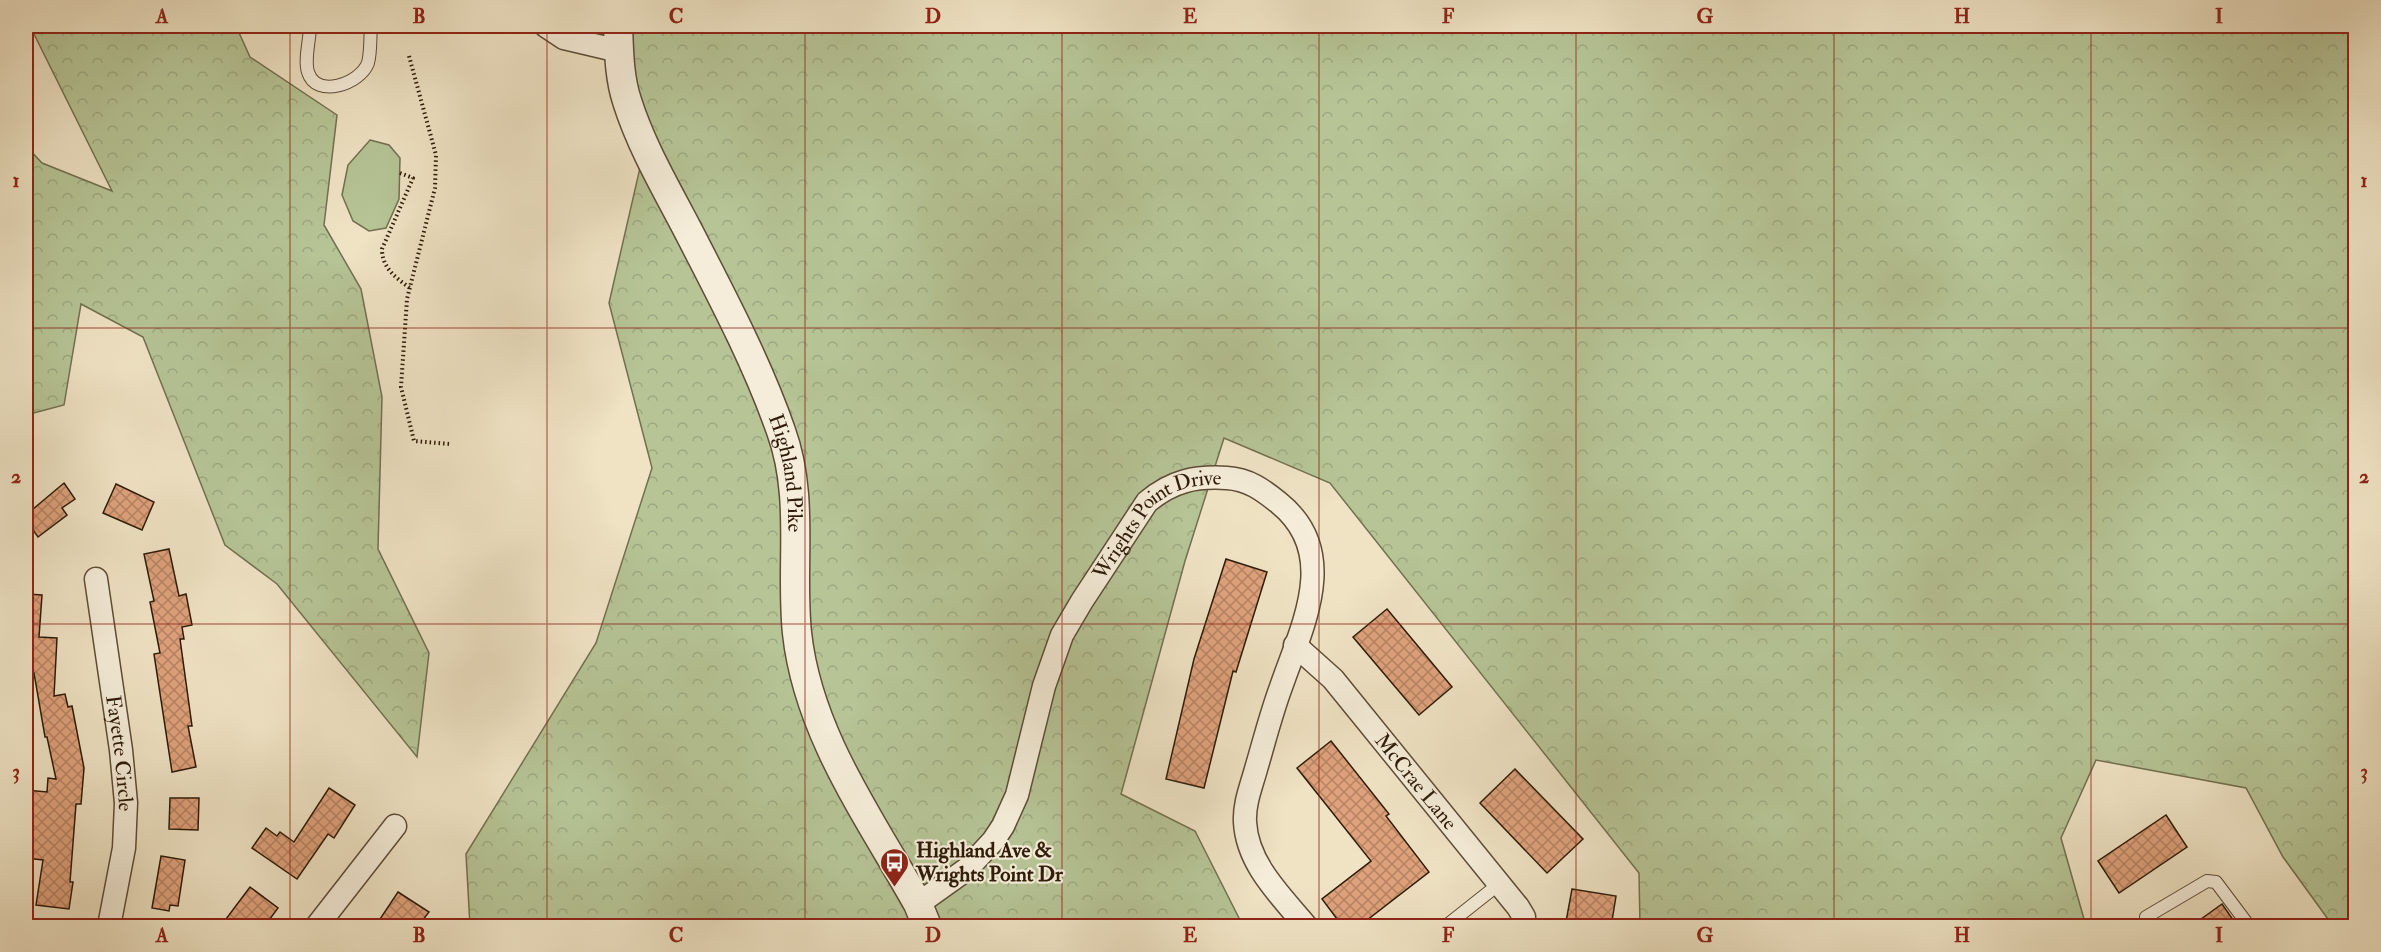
<svg xmlns="http://www.w3.org/2000/svg" width="2381" height="952" font-family="'IM FELL Double Pica',serif">
<style>
.green{fill:#b6c496;stroke:#72704f;stroke-width:1.5}
.forest{fill:url(#forest-crowns);stroke:#72704f;stroke-width:1.5}
.building{fill:url(#building-cross-hatch);stroke:#2e1b08;stroke-width:1.5}
.lines{fill:none;stroke-linecap:round;stroke-linejoin:round}
.service-casing{stroke:#5e4d37;stroke-width:14}
.minor-casing{stroke:#5e4d37;stroke-width:25}
.tertiary-casing{stroke:#5e4d37;stroke-width:31}
.path{stroke:#2e1b08;stroke-width:4;stroke-dasharray:1.5 3;stroke-linecap:butt}
.service{stroke:#f5edd9;stroke-width:12}
.minor{stroke:#f5edd9;stroke-width:22}
.tertiary{stroke:#f5edd9;stroke-width:28}
.grid{fill:none;stroke:#8f2418;stroke-width:1.5;stroke-opacity:0.55}
.labels{text-anchor:middle;stroke-width:4.5;stroke-linejoin:round;paint-order:stroke}
.street-label{font-size:21px;fill:#2e1b08;stroke:#f5edd9}
.poi-label{font-size:21px;font-weight:bold;fill:#2e1b08;stroke:#f5edd9;text-anchor:start}
.neatline{fill:none;stroke:#8f2418;stroke-width:2}
.grid-label{font-size:20px;text-anchor:middle;font-weight:bold;fill:#8f2418}
</style>
<defs>
<pattern id="forest-crowns" width="20" height="18" patternUnits="userSpaceOnUse" patternTransform="scale(1.5)"><rect width="20" height="18" fill="#b6c496"/><path d="M2 6a3 3 0 1 1 6 0M12 15a3 3 0 1 1 6 0" fill="none" stroke="#9da880"/></pattern>
<pattern id="building-cross-hatch" width="8" height="8" patternUnits="userSpaceOnUse" patternTransform="scale(1.5)"><rect width="8" height="8" fill="#dfa27c"/><path d="M0 0l8 8M0 8l8-8" fill="none" stroke="#b58364"/></pattern>
</defs>
<rect width="100%" height="100%" fill="#efe3c4"/>
<filter id="stains"><feTurbulence type="fractalNoise" baseFrequency=".00333" numOctaves="4"/><feColorMatrix values="0 0 0 0 .2 0 0 0 0 .09 0 0 0 0 .02 0 0 0 .5 -.17"/></filter>
<radialGradient id="worn" r=".72"><stop offset=".6" stop-color="#630" stop-opacity="0"/><stop offset="1" stop-color="#630" stop-opacity=".3"/></radialGradient>
<path class="green" d="M 370,140 L 389,145 L 400,158 L 399,199 L 386,228 L 369,231 L 353,221 L 342,195 L 348,165 Z"/>
<g class="forest">
<path d="M 30,26 L 236,26 L 250,57 L 337,115 L 324,225 L 361,289 L 382,397 L 378,549 L 429,653 L 417,757 L 277,584 L 225,545 L 143,337 L 81,304 L 64,405 L 26,415 L 26,146 L 42,163 L 112,191 Z"/>
<path d="M 618,26 L 2355,26 L 2355,926 L 2333,926 L 2283,857 L 2246,788 L 2096,760 L 2061,838 L 2086,926 L 1640,926 L 1639,873 L 1330,483 L 1224,438 L 1185,561 L 1121,794 L 1195,831 L 1243,926 L 470,926 L 466,854 L 596,643 L 652,468 L 609,303 L 645,146 Z"/>
</g>
<g class="building">
<path d="M 64,483 L 75,499 L 62,508 L 67,515 L 38,537 L 26,520 L 26,515 Z"/>
<path d="M 116,484 L 154,502 L 142,530 L 103,513 Z"/>
<path d="M 169,549 L 179,596 L 186,594 L 192,625 L 182,627 L 184,639 L 180,639 L 192,726 L 188,726 L 196,767 L 172,772 L 154,654 L 160,653 L 150,602 L 154,601 L 144,554 Z"/>
<path d="M 1226,559 L 1267,572 L 1236,672 L 1233,671 L 1204,788 L 1166,779 L 1194,659 Z"/>
<path d="M 26,594 L 42,595 L 39,637 L 57,638 L 54,696 L 65,694 L 68,707 L 72,706 L 84,768 L 81,804 L 76,804 L 70,882 L 73,882 L 69,909 L 36,905 L 43,860 L 26,858 L 26,790 L 47,792 L 48,778 L 56,779 L 47,737 L 45,737 L 34,673 L 26,673 Z"/>
<path d="M 1387,609 L 1452,687 L 1419,715 L 1353,637 Z"/>
<path d="M 1331,741 L 1389,814 L 1386,816 L 1429,872 L 1358,927 L 1343,927 L 1322,899 L 1371,861 L 1297,768 Z"/>
<path d="M 1515,769 L 1583,839 L 1547,873 L 1480,803 Z"/>
<path d="M 329,788 L 355,805 L 334,838 L 328,834 L 297,879 L 252,848 L 266,828 L 277,836 L 280,832 L 294,842 Z"/>
<path d="M 170,798 L 199,798 L 198,830 L 169,829 Z"/>
<path d="M 2166,815 L 2187,847 L 2119,893 L 2098,861 Z"/>
<path d="M 161,856 L 185,860 L 178,906 L 170,905 L 169,911 L 152,908 Z"/>
<path d="M 250,887 L 278,908 L 264,927 L 220,927 Z"/>
<path d="M 1572,889 L 1616,896 L 1611,927 L 1565,927 Z"/>
<path d="M 398,892 L 429,912 L 419,925 L 412,920 L 408,927 L 390,927 L 380,919 Z"/>
<path d="M 2222,904 L 2238,927 L 2190,927 Z"/>
</g>
<g class="lines">
<defs>
<g id="service">
<path d="M 310,26 C 310,39 304,60 308,72 C 316,99 360,84 368,63 C 371,52 370,37 371,26"/>
<path d="M 1446,926 L 1499,884"/>
<path d="M 2146,926 L 2146,917 L 2207,881 L 2216,882 L 2249,926"/>
</g>
<g id="minor">
<path d="M 546,26 L 564,38 L 619,51"/>
<path id="s1" d="M 96,579 L 121,750 L 126,803 L 124,848 L 109,926"/>
<path id="s2" d="M 1295,645 L 1333,679 L 1518,907 L 1524,917 L 1524,926"/>
<path id="s3" d="M 918,904 L 967,869 L 993,841 L 1003,826 L 1017,795 L 1044,686 L 1062,635 L 1082,601 L 1147,502 C 1172,481 1195,476 1227,478 C 1248,479 1263,490 1279,503 C 1341,553 1302,626 1281,687 C 1271,714 1264,742 1256,769 C 1251,787 1244,804 1245,822 C 1247,864 1281,896 1306,926"/>
<path d="M 317,926 L 395,826"/>
</g>
<g id="tertiary">
<path id="s4" d="M 618,26 C 619,50 619,77 627,101 C 643,152 672,198 696,246 C 727,306 759,368 781,431 C 805,497 790,565 797,633 C 808,734 870,818 918,904 L 927,926"/>
</g>
</defs>
<use href="#service" class="service-casing"/>
<use href="#minor" class="minor-casing"/>
<use href="#tertiary" class="tertiary-casing"/>
<g class="path">
<path d="M 409,56 L 436,155 L 435,188 L 407,299 L 401,387 L 414,441 L 450,444"/>
<path d="M 400,173 L 413,178 L 382,249 C 382,268 396,278 410,288"/>
</g>
<use href="#service" class="service"/>
<use href="#minor" class="minor"/>
<use href="#tertiary" class="tertiary"/>
</g>
<path class="grid" d="M 290,26 L 290,926M 547,26 L 547,926M 805,26 L 805,926M 1062,26 L 1062,926M 1319,26 L 1319,926M 1576,26 L 1576,926M 1834,26 L 1834,926M 2091,26 L 2091,926M 26,328 L 2356,328M 26,624 L 2356,624"/>
<defs>
<symbol id="bus-pin" viewBox="-11 -11 22 30"><path d="M0 17L-7.5 6A9.5 9.5 0 1 1 7.5 6Z" fill="#8f2418" stroke="#f5edd9"/><path d="M-5-6H5V4H4V6H2V4H-2V6H-4V4H-5ZM-3.5-4V0h7V-4ZM-3.5 1.2v1.5H-2V1.2ZM2 1.2v1.5H3.5V1.2Z" fill="#fff"/></symbol>
</defs>
<g fill-rule="evenodd">
<use href="#bus-pin" x="878" y="846" width="33" height="45"/>
</g>
<g class="labels">
<g class="street-label">
<text dy="7" stroke="none"><textPath href="#s4" startOffset="483">Highland Pike</textPath></text>
<text dy="7" stroke="none"><textPath href="#s3" startOffset="470">Wrights Point Drive</textPath></text>
<text dy="7" stroke="none"><textPath href="#s1" startOffset="176">Fayette Circle</textPath></text>
<text dy="7" stroke="none"><textPath href="#s2" startOffset="183">McCrae Lane</textPath></text>
</g>
<g class="poi-label">
<text x="916" y="857">Highland Ave &amp;<tspan x="916" dy="24">Wrights Point Dr</tspan></text>
</g>
</g>
<rect width="2381" height="952" fill="none" stroke="#efe3c4" stroke-width="66"/>
<rect x="33" y="33" width="2315" height="886" class="neatline"/>
<g class="grid-label">
<text x="162" y="23">A</text>
<text x="419" y="23">B</text>
<text x="676" y="23">C</text>
<text x="933" y="23">D</text>
<text x="1190" y="23">E</text>
<text x="1448" y="23">F</text>
<text x="1705" y="23">G</text>
<text x="1962" y="23">H</text>
<text x="2219" y="23">I</text>
<text x="16" y="187">1</text>
<text x="2364" y="187">1</text>
<text x="16" y="483">2</text>
<text x="2364" y="483">2</text>
<text x="16" y="778">3</text>
<text x="2364" y="778">3</text>
<text x="162" y="942">A</text>
<text x="419" y="942">B</text>
<text x="676" y="942">C</text>
<text x="933" y="942">D</text>
<text x="1190" y="942">E</text>
<text x="1448" y="942">F</text>
<text x="1705" y="942">G</text>
<text x="1962" y="942">H</text>
<text x="2219" y="942">I</text>
</g>
<rect width="100%" height="100%" filter="url(#stains)"/>
<rect width="100%" height="100%" fill="url(#worn)"/>
</svg>
